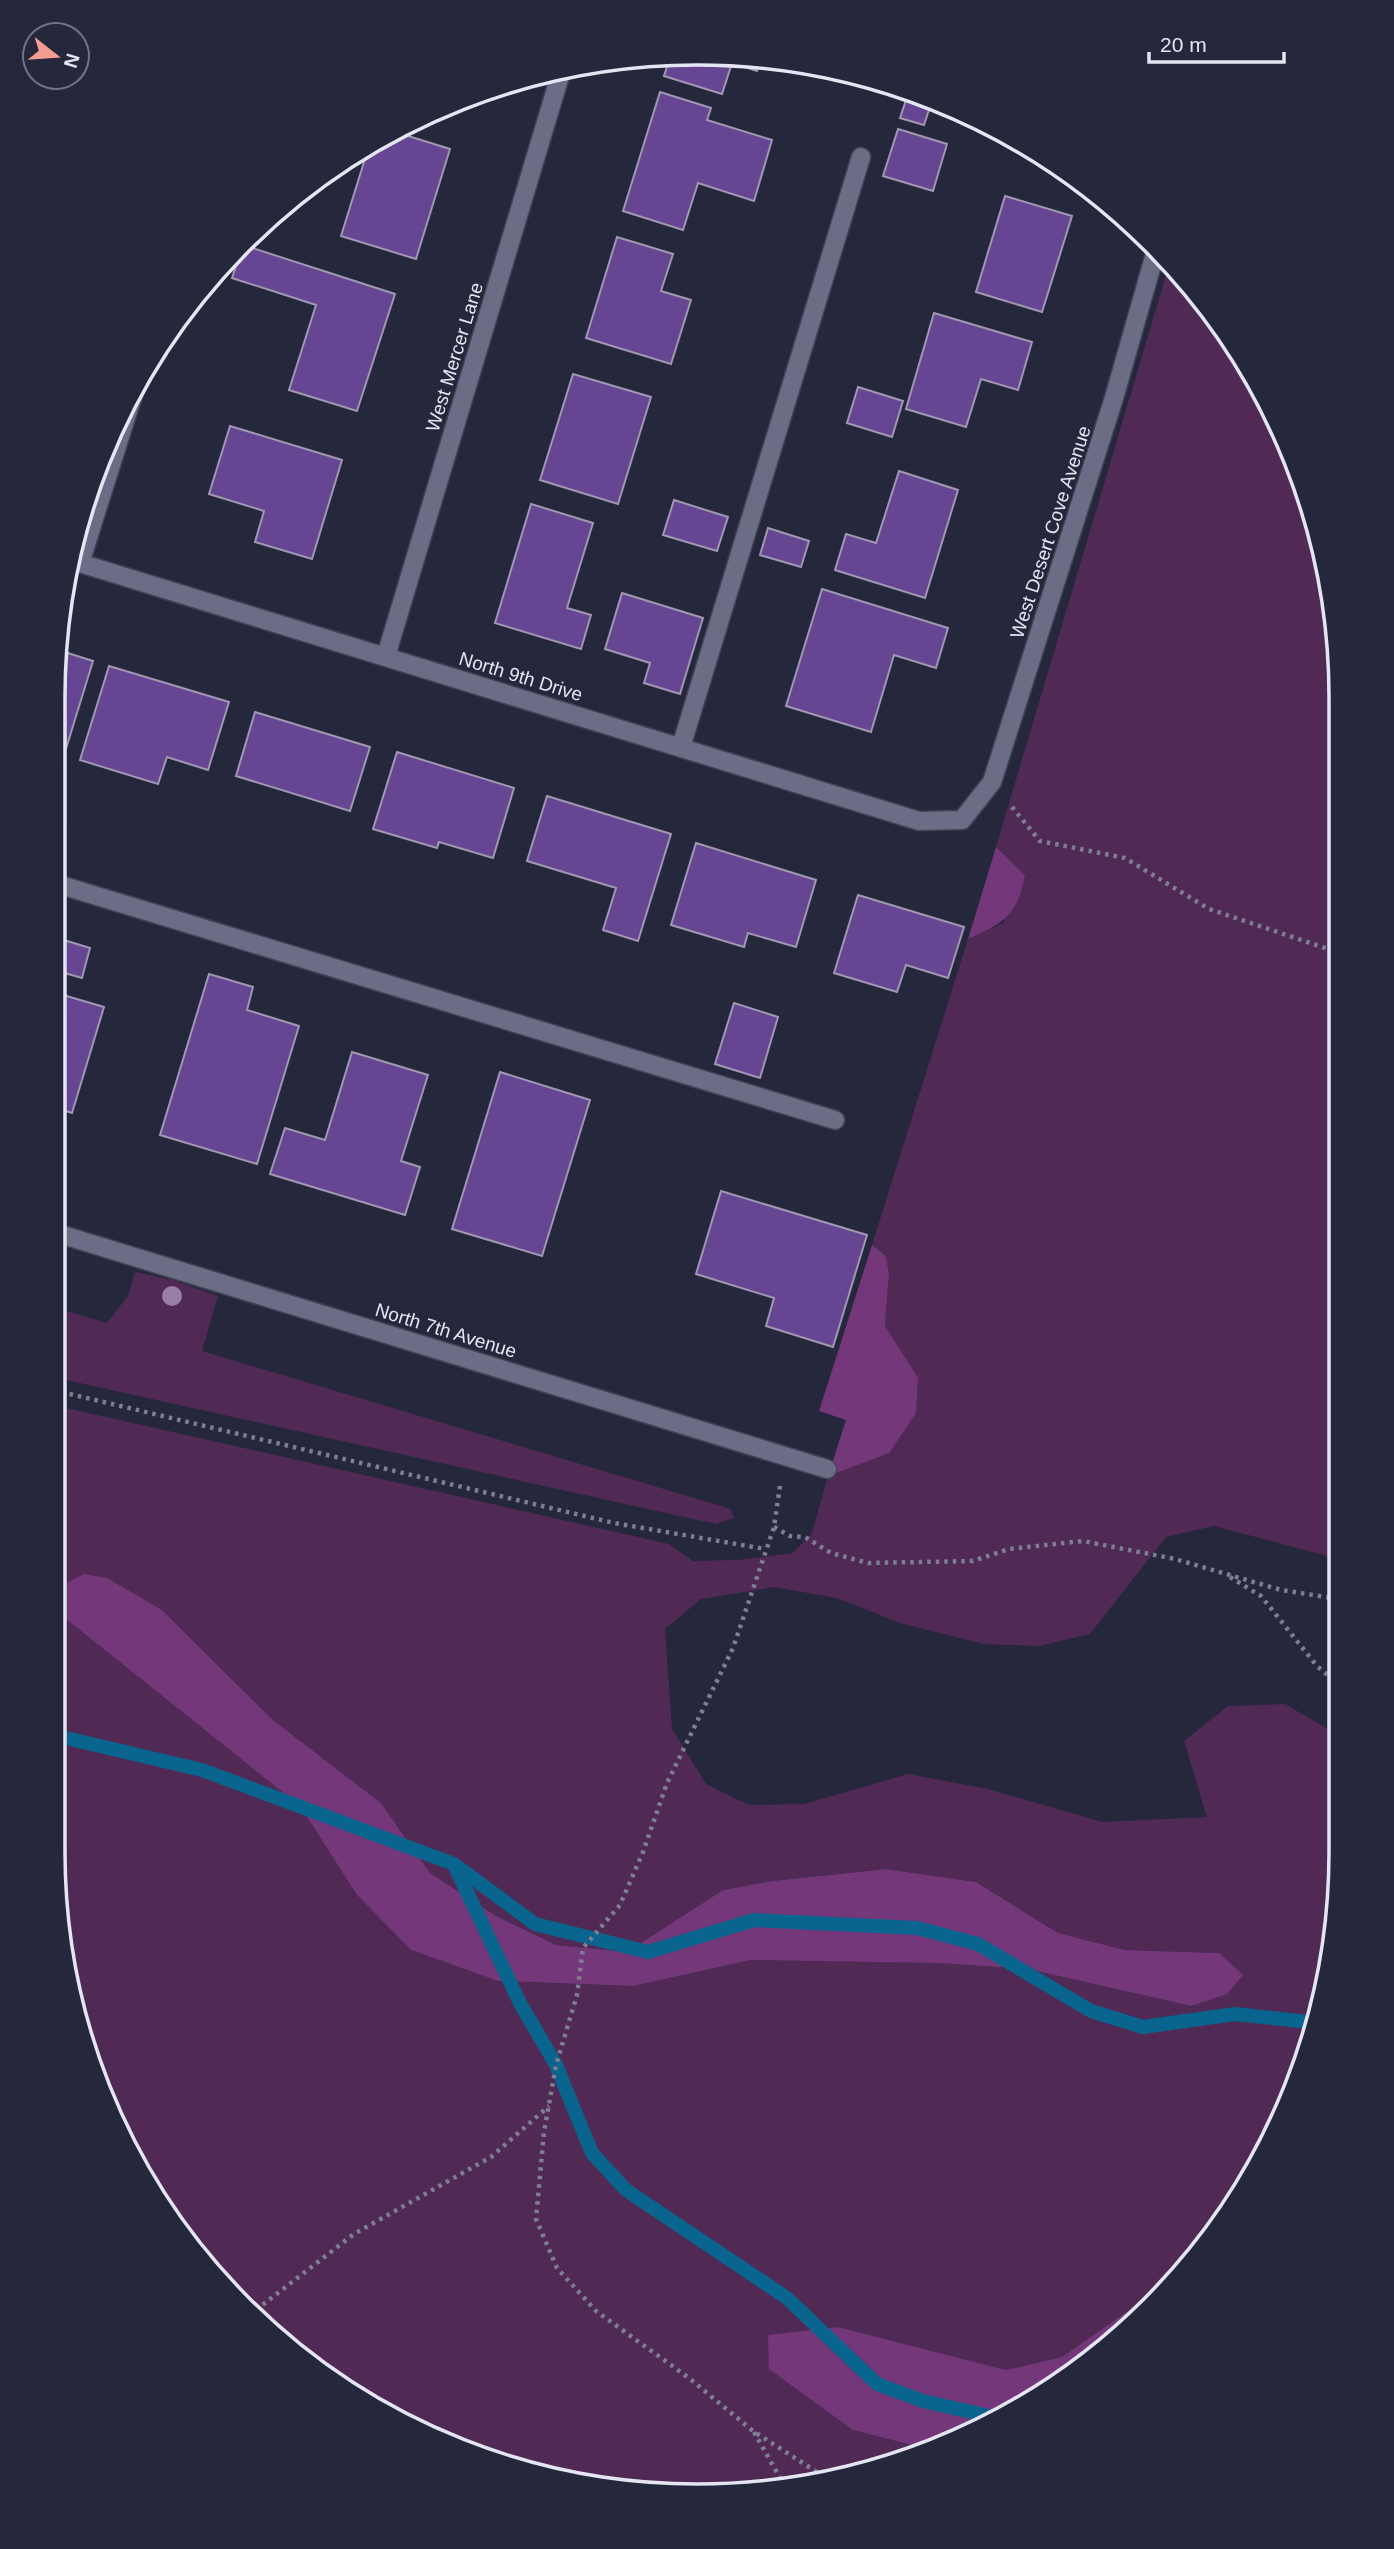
<svg xmlns="http://www.w3.org/2000/svg" width="1394" height="2549" font-family="Helvetica,sans-serif">
<style>
.green{fill:#502a55;fill-rule:evenodd}
.forest{fill:#73377a}
.lines{fill:none;stroke-linecap:round;stroke-linejoin:round}
.stream{stroke:#09648e;stroke-width:14}
.building{fill:#664593;stroke:#a097b1;stroke-width:2}
.service-casing{stroke:#424354;stroke-width:21}
.minor-casing{stroke:#424354;stroke-width:21}
.path{stroke:#7d7f91;stroke-width:4.5;stroke-dasharray:3.5 5;stroke-linecap:butt}
.service{stroke:#6a6d85;stroke-width:18}
.minor{stroke:#6a6d85;stroke-width:18}
.tree{fill:#987ea6}
.labels{text-anchor:middle;stroke-width:6;stroke-linejoin:round;paint-order:stroke}
.street-label{font-size:19px;fill:#e4e6f4;stroke:#25273c}
.rim{fill:none;stroke:#e4e6f4;stroke-width:3.5}
</style>
<rect width="100%" height="100%" fill="#25273c"/>
<g class="green">
<path d="M 1170,262 L 1233,339 L 1307,489 L 1336,613 L 1339,1559 L 1214,1526 L 1166,1537 L 1090,1634 L 1039,1646 L 984,1644 L 900,1623 L 837,1598 L 774,1587 L 701,1599 L 665,1629 L 672,1729 L 706,1784 L 749,1805 L 804,1804 L 908,1774 L 988,1789 L 1102,1822 L 1207,1817 L 1184,1741 L 1228,1706 L 1285,1704 L 1340,1736 L 1340,1894 L 1319,2019 L 1255,2174 L 1165,2285 L 1062,2357 L 1006,2370 L 838,2327 L 853,2430 L 931,2450 L 740,2495 L 531,2475 L 339,2388 L 186,2245 L 87,2060 L 53,1852 L 53,1405 L 669,1544 L 693,1561 L 737,1560 L 793,1553 L 812,1533 L 828,1476 L 917,1378 L 885,1326 L 889,1274 L 886,1256 L 872,1245 L 968,939 L 1003,923 L 1025,875 L 996,847 ZM 162,1610 L 273,1720 L 381,1803 L 430,1873 L 496,1916 L 556,1945 L 627,1952 L 723,1890 L 772,1881 L 886,1869 L 976,1882 L 1058,1933 L 1125,1950 L 1219,1953 L 1191,2006 L 1028,1969 L 937,1963 L 751,1960 L 633,1986 L 498,1981 L 411,1950 L 357,1895 L 300,1806 L 253,1766 Z"/>
<path d="M 135,1272 L 173,1280 L 218,1296 L 202,1351 L 731,1509 L 734,1518 L 716,1524 L 53,1377 L 53,1307 L 107,1323 L 128,1296 Z"/>
</g>
<g class="forest">
<path d="M 996,847 L 1025,875 C 1017,916 1004,923 968,939 Z"/>
<path d="M 872,1245 L 886,1256 L 889,1274 L 885,1326 L 918,1378 L 916,1413 L 889,1453 L 828,1476 L 846,1420 L 819,1411 Z"/>
<path d="M 84,1574 L 107,1578 L 162,1610 L 273,1720 L 381,1803 L 430,1873 L 496,1916 L 556,1945 L 627,1952 L 723,1890 L 772,1881 L 886,1869 L 976,1882 L 1058,1933 L 1125,1950 L 1219,1953 L 1243,1975 L 1227,1994 L 1191,2006 L 1028,1969 L 937,1963 L 751,1960 L 633,1986 L 498,1981 L 411,1950 L 357,1895 L 300,1806 L 65,1618 L 56,1588 Z"/>
<path d="M 1165,2285 L 1122,2336 L 944,2447 L 931,2450 L 853,2430 L 769,2369 L 768,2335 L 838,2327 L 1006,2370 L 1062,2357 Z"/>
</g>
<g class="lines">
<g class="stream">
<path d="M 53,1735 L 202,1770 L 454,1864 L 535,1924 L 648,1952 L 754,1920 L 917,1928 L 978,1944 L 1091,2011 L 1143,2027 L 1235,2014 L 1318,2023"/>
<path d="M 455,1867 L 520,2003 L 556,2065 L 592,2153 L 626,2190 L 787,2298 L 877,2384 L 923,2401 L 993,2417"/>
</g>
</g>
<g class="building">
<path d="M 671,54 L 762,57 L 757,71 L 732,63 L 722,94 L 664,76 Z"/>
<path d="M 660,92 L 711,108 L 707,120 L 772,140 L 754,201 L 698,183 L 683,230 L 623,211 Z"/>
<path d="M 907,97 L 931,104 L 924,125 L 900,118 Z"/>
<path d="M 898,129 L 947,144 L 933,191 L 883,176 Z"/>
<path d="M 392,131 L 450,149 L 416,259 L 341,236 L 369,146 Z"/>
<path d="M 1014,136 L 1019,139 L 1042,156 L 1011,147 Z"/>
<path d="M 1005,196 L 1072,216 L 1042,312 L 976,292 Z"/>
<path d="M 617,237 L 673,254 L 661,291 L 691,300 L 671,364 L 586,338 Z"/>
<path d="M 243,245 L 395,294 L 357,411 L 289,390 L 316,305 L 232,278 Z"/>
<path d="M 934,313 L 1032,342 L 1018,390 L 981,379 L 966,427 L 906,409 Z"/>
<path d="M 573,374 L 651,397 L 618,504 L 540,480 Z"/>
<path d="M 858,387 L 903,401 L 892,437 L 847,423 Z"/>
<path d="M 230,426 L 342,460 L 312,559 L 255,542 L 264,511 L 209,494 Z"/>
<path d="M 899,471 L 958,490 L 925,598 L 835,570 L 846,534 L 876,543 Z"/>
<path d="M 674,500 L 728,517 L 717,551 L 663,535 Z"/>
<path d="M 531,504 L 593,523 L 567,608 L 591,615 L 581,649 L 495,623 Z"/>
<path d="M 768,528 L 809,541 L 801,567 L 760,555 Z"/>
<path d="M 822,589 L 948,628 L 936,668 L 894,655 L 871,732 L 786,706 Z"/>
<path d="M 622,593 L 703,618 L 680,694 L 644,683 L 650,663 L 605,649 Z"/>
<path d="M 55,649 L 93,661 L 57,778 L 54,777 Z"/>
<path d="M 109,666 L 229,702 L 208,770 L 167,757 L 158,784 L 80,760 Z"/>
<path d="M 255,712 L 370,747 L 350,811 L 236,776 Z"/>
<path d="M 397,752 L 514,788 L 493,858 L 439,842 L 437,848 L 373,829 Z"/>
<path d="M 547,796 L 671,834 L 638,941 L 603,930 L 616,888 L 527,861 Z"/>
<path d="M 696,843 L 816,880 L 796,947 L 748,933 L 744,947 L 671,925 Z"/>
<path d="M 858,895 L 964,927 L 948,978 L 906,965 L 897,992 L 834,973 Z"/>
<path d="M 54,937 L 90,948 L 82,978 L 54,970 Z"/>
<path d="M 209,974 L 253,987 L 247,1010 L 299,1026 L 257,1164 L 160,1135 Z"/>
<path d="M 53,992 L 104,1007 L 72,1113 L 53,1107 Z"/>
<path d="M 734,1003 L 778,1017 L 760,1078 L 715,1064 Z"/>
<path d="M 352,1052 L 428,1075 L 401,1161 L 420,1167 L 405,1215 L 270,1174 L 285,1128 L 325,1140 Z"/>
<path d="M 500,1072 L 590,1100 L 542,1256 L 452,1229 Z"/>
<path d="M 721,1191 L 867,1235 L 833,1347 L 766,1326 L 774,1298 L 696,1274 Z"/>
</g>
<g class="lines">
<defs>
<g id="service">
<path d="M 80,563 L 140,373"/>
<path d="M 681,747 L 861,157"/>
<path d="M 54,883 L 835,1120"/>
</g>
<g id="minor">
<path d="M 70,560 L 919,821 L 962,820 L 992,782 L 1114,398 L 1157,247"/>
<path d="M 386,656 L 562,69"/>
<path d="M 53,1232 L 827,1469"/>
</g>
</defs>
<use href="#service" class="service-casing"/>
<use href="#minor" class="minor-casing"/>
<g class="path">
<path d="M 1012,807 L 1040,841 L 1125,858 L 1209,909 L 1337,952"/>
<path d="M 53,1390 L 614,1523 L 765,1549"/>
<path d="M 780,1486 L 774,1527 L 733,1648 L 667,1783 L 643,1852 L 620,1905 L 583,1948 L 577,1995 L 556,2065 L 544,2132 L 536,2219 L 557,2268 L 596,2311 L 689,2378 L 753,2431 L 823,2476"/>
<path d="M 774,1527 L 790,1536 L 805,1537 L 831,1553 L 868,1563 L 973,1561 L 1009,1549 L 1083,1541 L 1175,1559 L 1281,1590 L 1339,1599"/>
<path d="M 1230,1577 L 1261,1596 L 1317,1666 L 1339,1685"/>
<path d="M 256,2310 L 354,2234 L 491,2157 L 549,2106"/>
<path d="M 754,2432 L 784,2485"/>
</g>
<use href="#service" class="service"/>
<use href="#minor" class="minor"/>
</g>
<circle class="tree" cx="172" cy="1296" r="10"/>
<g class="labels">
<g class="street-label">
<text transform="translate(454 357) rotate(-73)" y="7">West Mercer Lane</text>
<text transform="translate(1050 532) rotate(-72)" y="7">West Desert Cove Avenue</text>
<text transform="translate(521 676) rotate(17)" y="7">North 9th Drive</text>
<text transform="translate(446 1330) rotate(17)" y="7">North 7th Avenue</text>
</g>
</g>
<path d="M0 0H1394V2549H0ZM697 65H697A632 632 0 0 1 1329 697V1852A632 632 0 0 1 697 2484H697A632 632 0 0 1 65 1852V697A632 632 0 0 1 697 65Z" fill="#25273c" fill-rule="evenodd"/>
<path class="rim" d="M697 65H697A632 632 0 0 1 1329 697V1852A632 632 0 0 1 697 2484H697A632 632 0 0 1 65 1852V697A632 632 0 0 1 697 65Z"/>
<g transform="translate(56 56) rotate(107)"><circle r="33" fill="#25273c" stroke="#717386" stroke-width="2"/>
<path d="M0-5L12 26L0 18L-12 26Z" fill="#f59c90"/>
<text y="-10" font-size="19" font-weight="bold" text-anchor="middle" fill="#e4e6f4">N</text>
</g>
<path d="M1149 52v10h135v-10" fill="none" stroke="#e4e6f4" stroke-width="3.5"/>
<text x="1160" y="52" font-size="21" fill="#e4e6f4" stroke="#25273c" stroke-width="5" paint-order="stroke">20 m</text>
</svg>
